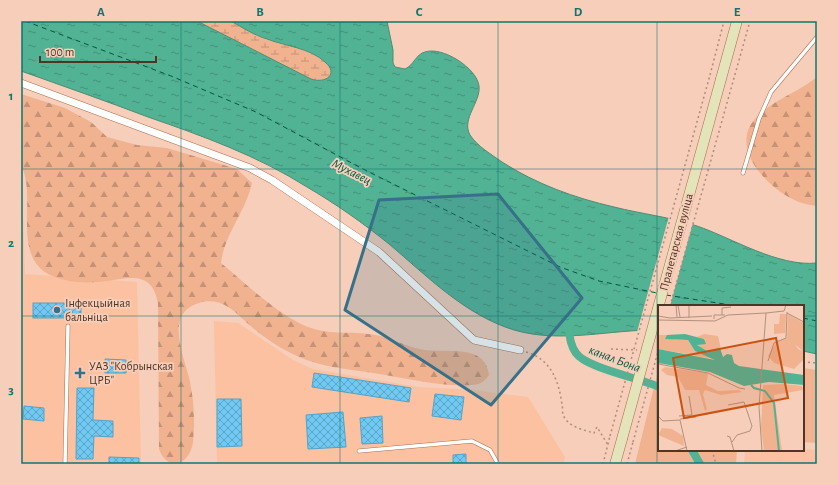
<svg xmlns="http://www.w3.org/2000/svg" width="838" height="485" font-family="'Alegreya Sans',sans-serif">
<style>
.built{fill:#fbc1a1}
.green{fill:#f1b290}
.forest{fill:url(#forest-firs)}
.wetland{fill:url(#wetland-marsh)}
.water{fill:url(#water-ripples);stroke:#508c73}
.pier{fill:#f6ceb9}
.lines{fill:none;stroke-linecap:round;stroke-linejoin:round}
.canal{stroke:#51b294;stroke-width:8}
.ferry{stroke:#005641;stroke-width:1;stroke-dasharray:5 4;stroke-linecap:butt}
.building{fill:url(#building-cross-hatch);stroke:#58a2c4}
.service-casing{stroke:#ab6f4d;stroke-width:4.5}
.minor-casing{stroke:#ab6f4d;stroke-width:8}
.secondary-casing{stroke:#ab6f4d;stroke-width:11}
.path{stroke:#af8d7a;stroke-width:1.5;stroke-dasharray:2 3;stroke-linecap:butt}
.service{stroke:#fff;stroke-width:3.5}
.minor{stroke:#fff;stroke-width:7}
.secondary{stroke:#e4e4bb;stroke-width:10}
.secondary-bridge-casing{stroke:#ab6f4d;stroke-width:11;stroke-linecap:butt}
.path-bridge{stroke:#af8d7a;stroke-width:1.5;stroke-dasharray:2 3;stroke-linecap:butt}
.secondary-bridge{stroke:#e4e4bb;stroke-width:10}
.marked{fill:#377089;fill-opacity:0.2;stroke:#377089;stroke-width:3;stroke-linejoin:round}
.grid{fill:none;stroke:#0f766e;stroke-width:1;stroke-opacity:0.55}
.poi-dot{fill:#377089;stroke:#f6ceb9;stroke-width:1.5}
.labels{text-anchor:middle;stroke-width:3.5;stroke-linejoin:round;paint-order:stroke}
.street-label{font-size:12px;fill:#4f3526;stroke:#f6ceb9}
.poi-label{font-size:12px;fill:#4f3526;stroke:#f6ceb9;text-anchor:start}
.water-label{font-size:13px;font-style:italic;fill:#005641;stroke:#f6ceb9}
.inset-river{fill:none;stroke:#51b294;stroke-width:2}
.inset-road{fill:none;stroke:#b3917e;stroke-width:1}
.view{fill:#c95211;fill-opacity:0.15;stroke:#c95211;stroke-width:2}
.inset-edge{fill:none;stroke:#4f3526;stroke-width:2}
.neatline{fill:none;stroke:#0f766e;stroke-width:1.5}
.grid-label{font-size:13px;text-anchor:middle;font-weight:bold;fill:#0f766e}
</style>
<defs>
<pattern id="forest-firs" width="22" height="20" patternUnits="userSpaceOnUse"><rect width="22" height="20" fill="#f1b290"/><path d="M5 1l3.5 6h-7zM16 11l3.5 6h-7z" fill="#c69275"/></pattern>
<pattern id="wetland-marsh" width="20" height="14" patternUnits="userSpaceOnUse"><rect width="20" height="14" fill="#f1b290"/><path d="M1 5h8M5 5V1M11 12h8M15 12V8" fill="none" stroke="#c69275"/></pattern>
<pattern id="water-ripples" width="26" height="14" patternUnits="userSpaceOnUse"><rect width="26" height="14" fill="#51b294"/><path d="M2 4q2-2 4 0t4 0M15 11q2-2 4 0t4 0" fill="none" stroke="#469279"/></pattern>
<pattern id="building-cross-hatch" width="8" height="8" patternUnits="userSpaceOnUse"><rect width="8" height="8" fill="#70c9f2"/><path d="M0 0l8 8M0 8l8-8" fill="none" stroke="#5ea4c4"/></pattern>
</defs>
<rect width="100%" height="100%" fill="#f6ceb9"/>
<g class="built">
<path d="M 21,153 L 25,274 L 137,282 L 141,464 L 21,464 Z"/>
<path d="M 214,321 L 238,323 L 293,360 L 313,369 L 418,387 L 473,390 L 528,397 L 565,457 L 563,464 L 217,464 Z"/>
<path d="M 803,449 L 817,450 L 817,464 L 744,464 L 745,450 Z"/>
</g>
<g class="green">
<path d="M 659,367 L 659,450 L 737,450 L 736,464 L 635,464 Z"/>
<path d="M 803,368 L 817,370 L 817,443 L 803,442 Z"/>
</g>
<g class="forest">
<path d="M 817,77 L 817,206 C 811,205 804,204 799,202 C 771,192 729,150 754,120 C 767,103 799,92 817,77 Z"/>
<path d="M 21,94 L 65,108 L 91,122 L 107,137 L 137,145 L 167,148 L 237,169 L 252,183 C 246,211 224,235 221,263 C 245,283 273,310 301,324 C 329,337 349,330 376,335 C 391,338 405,346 420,349 C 443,355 485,341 489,375 C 485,381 480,385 472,385 C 439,387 405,378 373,373 C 348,369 320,367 297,356 C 281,349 266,339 253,328 C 244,321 238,313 228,307 C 220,301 208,300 199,303 C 163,314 185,357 190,382 C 194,401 195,423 193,442 C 190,466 167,472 159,449 L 158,304 C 153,272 132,277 107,281 C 89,284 61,283 45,272 C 13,250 37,196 21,165 Z"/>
</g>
<path class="wetland" d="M 197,21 C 207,21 220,19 231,21 C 241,23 255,35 266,39 C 282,45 321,51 329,67 C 337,81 320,82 311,79 Z"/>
<path class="water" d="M 21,21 L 197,21 L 311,79 C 326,84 339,74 325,62 C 310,48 285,46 267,39 C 254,35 243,28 231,21 L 387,21 L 393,50 L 393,63 L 395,67 L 405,69 C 414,65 416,54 425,52 C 442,46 477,68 479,86 C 481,102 461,119 470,135 C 478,147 491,154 502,162 C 536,184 575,198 614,207 C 642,214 670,217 697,226 C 732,238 778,267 817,263 L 817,354 L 803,351 L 803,306 L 659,306 L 659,330 C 611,329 562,344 514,330 C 465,315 427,276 389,244 C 363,223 336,204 307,187 C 258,156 203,136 148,117 C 106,101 63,86 21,71 Z"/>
<path class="pier" d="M 669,216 L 693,223 L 670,306 L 659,306 L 659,332 L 637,332 Z"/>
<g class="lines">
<g class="canal">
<path d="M 569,326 C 569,335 570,345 576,353 C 586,368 640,378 659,387"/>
<path d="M 692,450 L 700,464"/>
</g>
<g class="ferry">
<path d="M 25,21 L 171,76 L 256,112 L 361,168 L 560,267 L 599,281 L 657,293"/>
<path d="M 666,295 L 737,306"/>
<path d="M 803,318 L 817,321"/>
</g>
</g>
<g class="building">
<rect x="33" y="303" width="48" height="15"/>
<path d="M 105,359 L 126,360 L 126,373 L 105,373 Z"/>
<path d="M 314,373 L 411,388 L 409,402 L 312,387 Z"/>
<path d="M 77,388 L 94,388 L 93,420 L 113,421 L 113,437 L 94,436 L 93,459 L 76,459 Z"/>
<path d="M 435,394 L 464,397 L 461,420 L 432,416 Z"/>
<path d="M 217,399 L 241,399 L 242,446 L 217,447 Z"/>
<path d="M 24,406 L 44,408 L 44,421 L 23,419 Z"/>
<path d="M 343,412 L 346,447 L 308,449 L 306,415 Z"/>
<path d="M 382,416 L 383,443 L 362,444 L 360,418 Z"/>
<path d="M 466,454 L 466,464 L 453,464 L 453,455 Z"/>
<path d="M 109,457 L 139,458 L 139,464 L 109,464 Z"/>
</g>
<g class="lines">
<defs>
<g id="service">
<path d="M 743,173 L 759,119 L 771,92 L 817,37"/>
<path d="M 359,451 L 472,441 L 490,450 L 498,464"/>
<path d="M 65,464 L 68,326"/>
</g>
<path id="minor" d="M 21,83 L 250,168 L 272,180 L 379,252 L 474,340 L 520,350"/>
<g id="secondary">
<path d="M 721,79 L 737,21"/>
<path d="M 615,464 L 622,439"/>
</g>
</defs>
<use href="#service" class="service-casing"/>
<use href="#minor" class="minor-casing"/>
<use href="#secondary" class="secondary-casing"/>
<g class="path">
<path d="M 710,75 L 724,21"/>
<path d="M 670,306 L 750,21"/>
<path d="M 611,349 L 637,350"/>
<path d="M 526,352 C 551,359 559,381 562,405 C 563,407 562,411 563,414 C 566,426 583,430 594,433 L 597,427 L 608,445"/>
<path d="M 803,362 L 817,363"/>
<path d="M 712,450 L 716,464"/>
<path d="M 603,464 L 610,436"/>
<path d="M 627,464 L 633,442"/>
</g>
<use href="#service" class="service"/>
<use href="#minor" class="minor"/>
<use href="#secondary" class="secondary"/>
<defs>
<path id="secondary-bridge" d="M 622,439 L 721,79"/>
</defs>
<use href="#secondary-bridge" class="secondary-bridge-casing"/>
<g class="path-bridge">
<path d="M 610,436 L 710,75"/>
<path d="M 633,442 L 659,348"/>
</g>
<use href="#secondary-bridge" class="secondary-bridge"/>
</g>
<path class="marked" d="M 498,194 L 582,298 L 491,405 L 345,310 L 379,200 Z"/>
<path class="grid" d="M 181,21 L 181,464M 340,21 L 340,464M 498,21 L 498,464M 657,21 L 657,464M 21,169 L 817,169M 21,316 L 659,316M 803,316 L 817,316"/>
<g class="poi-dot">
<circle cx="57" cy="310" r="4"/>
<path d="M78 367h4v4h4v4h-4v4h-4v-4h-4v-4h4z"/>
</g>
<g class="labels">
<g class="street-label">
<text transform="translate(676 242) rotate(-75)" y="4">Пралетарская вуліца</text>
</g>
<g class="poi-label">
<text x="65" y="307">Інфекцыйная<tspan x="65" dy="14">бальніца</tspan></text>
<text x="89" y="370">УАЗ "Кобрынская<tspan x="89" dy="14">ЦРБ"</tspan></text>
</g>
<g class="water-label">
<text transform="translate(352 171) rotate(27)" y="5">Мухавец</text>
<text transform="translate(615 358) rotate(21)" y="5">канал Бона</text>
</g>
</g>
<g transform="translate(658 305)">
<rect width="146" height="146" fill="#f6ceb9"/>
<path d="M 122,9 L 128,9 L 127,28 L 116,29 L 116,19 L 121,19 ZM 130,9 L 146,18 L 145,46 L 129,33 ZM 126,79 L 144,81 L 145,85 L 116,90 L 124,146 L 106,146 L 103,123 L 105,80 Z" fill="#f1b290"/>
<path d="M 128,33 L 133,34 L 141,45 L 146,46 L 146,54 L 136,64 L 116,58 L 110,51 L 119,36 ZM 7,62 L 48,68 L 50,69 L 48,80 L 60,86 L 81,85 L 84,87 L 63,90 L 47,85 L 45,89 L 49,104 L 47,106 L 41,85 L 27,85 L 20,72 L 9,70 L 3,65 ZM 4,123 L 14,124 L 25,131 L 26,141 L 0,130 Z" fill="#f1b290"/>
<path d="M 46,29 L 60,31 L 63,44 L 51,47 L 39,41 L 47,34 L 39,32 ZM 0,30 L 9,30 L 18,35 L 30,35 L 37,46 L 57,54 L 0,44 Z" fill="#f1b290"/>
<path d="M 27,29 L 46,34 L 48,39 L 39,40 L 49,46 L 62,43 L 65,52 L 69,49 L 74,50 L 76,58 L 81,61 L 146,70 L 146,80 L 111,77 L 86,81 L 52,67 L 0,58 L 0,44 L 57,55 L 37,46 L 30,35 L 7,34 L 9,30 Z" fill="#51b294"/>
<path class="inset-river" d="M 0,52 L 101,73M 104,73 L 146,76M 93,80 L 96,83 L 107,86 L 116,98 L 121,146"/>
<path class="inset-road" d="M 18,0 L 19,12M 20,0 L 22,12M 129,8 L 146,17M 64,10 L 64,3 L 73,2M 0,11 L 12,13 L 54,11M 31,13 L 31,0M 56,14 L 56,10 L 67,10M 0,15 L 57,16 L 70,10 L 108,8M 110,56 L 116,38 L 128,33 L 129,7M 0,59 L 50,68 L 81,83 L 87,84M 70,100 L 86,97 L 94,121 L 92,126 L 79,130 L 74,137M 21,111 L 34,110 L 31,91M 22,114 L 38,112M 0,115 L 1,112 L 5,116 L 22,115 L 29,146M 69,131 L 72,132 L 76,146M 17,146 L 29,142M 104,146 L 101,102 L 108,8 L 126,6 L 128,0"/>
<path class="view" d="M 118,33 L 130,93 L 26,113 L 15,53 Z"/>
<rect width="146" height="146" class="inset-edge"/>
</g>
<rect width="838" height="485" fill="none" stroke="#f6ceb9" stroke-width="44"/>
<path d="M40 56v6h116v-6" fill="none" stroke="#4f3526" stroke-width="2"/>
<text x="46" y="56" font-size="12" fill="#4f3526" stroke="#f6ceb9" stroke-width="3" paint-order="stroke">100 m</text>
<rect x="22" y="22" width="794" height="441" class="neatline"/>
<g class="grid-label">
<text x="101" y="16">A</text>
<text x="260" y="16">B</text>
<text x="419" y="16">C</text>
<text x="578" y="16">D</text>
<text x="737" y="16">E</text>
<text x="11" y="100">1</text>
<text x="11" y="247">2</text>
<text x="11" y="394">3</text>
</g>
</svg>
